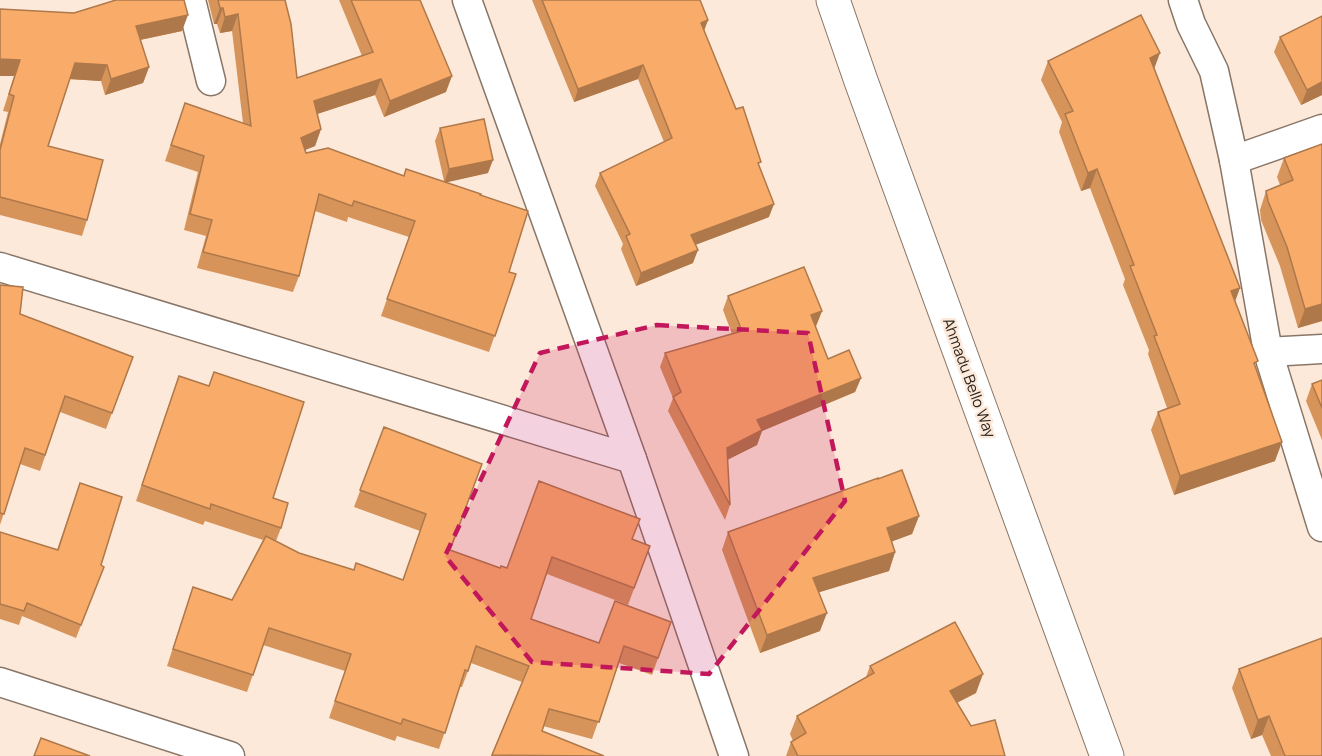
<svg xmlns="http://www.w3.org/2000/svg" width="1322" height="756" font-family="Manrope,sans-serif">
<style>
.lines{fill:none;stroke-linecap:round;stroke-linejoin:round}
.minor-casing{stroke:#887668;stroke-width:31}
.tertiary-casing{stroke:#887668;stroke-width:35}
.minor{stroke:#fff;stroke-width:28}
.tertiary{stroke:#fff;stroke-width:33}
.wall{fill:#d6945b}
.shaded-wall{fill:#ae784a}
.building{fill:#f9ac6a;stroke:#ae784a;stroke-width:1.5}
.marked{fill:#c2185b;fill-opacity:0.2;stroke:#c2185b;stroke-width:4.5;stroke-dasharray:12 8;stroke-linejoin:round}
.labels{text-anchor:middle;stroke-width:5;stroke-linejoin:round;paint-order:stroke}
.street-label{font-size:15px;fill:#2a231d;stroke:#fde9d9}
</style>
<rect width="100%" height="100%" fill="#fde9d9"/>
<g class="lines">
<defs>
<g id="minor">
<path d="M 191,0 L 211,81"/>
<path d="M 467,0 L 632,459 L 734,756"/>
<path d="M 1183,0 L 1191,24 L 1214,71 L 1234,160 L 1268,352 L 1322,349"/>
<path d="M 1234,160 L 1322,129"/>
<path d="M 0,267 L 632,459"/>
<path d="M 1268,352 L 1322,527"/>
<path d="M 0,682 L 230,756"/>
</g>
<path id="tertiary" d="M 833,0 L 861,81 L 1107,756"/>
</defs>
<use href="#minor" class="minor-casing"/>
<use href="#tertiary" class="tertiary-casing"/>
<use href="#minor" class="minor"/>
<use href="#tertiary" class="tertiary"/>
</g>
<g class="wall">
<path d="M 208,0 L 285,0 L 297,78 L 362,56 L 339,0 L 420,0 L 446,92 L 384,117 L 375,95 L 317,114 L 321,129 L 315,146 L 305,150 L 306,153 L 404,176 L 444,181 L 435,141 L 440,128 L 488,173 L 446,182 L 480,195 L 509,272 L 516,274 L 489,352 L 381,316 L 409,237 L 348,217 L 347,222 L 315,211 L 299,276 L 293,292 L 197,268 L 206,236 L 184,230 L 198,172 L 165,161 L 185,103 L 243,123 L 232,31 L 220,33 L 217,24 L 214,24 Z"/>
<path d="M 532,0 L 700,0 L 708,20 L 704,31 L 759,166 L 769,217 L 695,245 L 693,263 L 636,286 L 621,249 L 623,244 L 595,186 L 600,173 L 664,142 L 638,79 L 574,102 Z"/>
<path d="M 0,9 L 74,13 L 182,31 L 140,40 L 149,67 L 143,83 L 105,95 L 101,81 L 69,79 L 48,146 L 87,220 L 82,236 L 0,215 L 0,144 L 8,112 L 3,111 L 14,76 L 0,76 Z"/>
<path d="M 1280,37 L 1322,95 L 1301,105 L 1274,52 Z"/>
<path d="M 1048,61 L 1154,70 L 1235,301 L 1255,367 L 1275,461 L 1174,495 L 1151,430 L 1158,412 L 1167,408 L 1148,354 L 1149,350 L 1123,285 L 1125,279 L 1090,188 L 1081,191 L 1059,132 L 1062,122 L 1041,80 Z"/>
<path d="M 1322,144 L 1322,321 L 1298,328 L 1280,266 L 1261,220 L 1260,210 L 1266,191 L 1280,185 L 1277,177 L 1284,158 Z"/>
<path d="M 0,285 L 20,314 L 133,357 L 106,429 L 60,412 L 40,471 L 20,464 L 0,525 Z"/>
<path d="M 728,296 L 822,311 L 816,326 L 815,326 L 828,359 L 861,378 L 855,392 L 762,431 L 757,445 L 727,460 L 730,505 L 725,520 L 668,411 L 673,398 L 660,367 L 665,353 L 732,334 L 723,310 Z"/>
<path d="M 1322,380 L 1322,440 L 1306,401 L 1312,384 Z"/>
<path d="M 173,393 L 273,498 L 281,528 L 276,541 L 299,553 L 354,570 L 403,580 L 420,531 L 354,507 L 384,427 L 450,550 L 500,568 L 507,568 L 632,539 L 650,546 L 628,605 L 547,574 L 531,619 L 599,643 L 671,622 L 652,675 L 619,663 L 592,739 L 543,726 L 542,731 L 604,756 L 491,756 L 522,682 L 471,663 L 462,687 L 460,687 L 439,749 L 397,736 L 395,741 L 329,718 L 345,671 L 263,645 L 247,692 L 167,666 L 193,587 L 232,600 L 263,540 L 205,521 L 203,525 L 136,501 Z"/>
<path d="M 878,479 L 919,516 L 912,534 L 892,541 L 895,552 L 889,571 L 819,592 L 820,631 L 760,653 L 722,550 L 728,532 Z"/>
<path d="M 80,483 L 101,565 L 104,567 L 76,638 L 22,616 L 19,625 L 0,619 L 0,532 L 57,550 Z"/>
<path d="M 870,666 L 976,693 L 957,703 L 971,726 L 1005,756 L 786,756 L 791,742 L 793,741 L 790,734 L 797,716 L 866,677 Z"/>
<path d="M 1239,669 L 1322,756 L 1271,756 L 1262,735 L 1251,739 L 1232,688 Z"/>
</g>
<g class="shaded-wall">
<path d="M 220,8 L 223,8 L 217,24 L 214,24 Z"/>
<path d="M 238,14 L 232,31 L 220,33 L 225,17 Z"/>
<path d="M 188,15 L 182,31 L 130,42 L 136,26 Z"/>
<path d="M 708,20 L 703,33 L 701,23 Z"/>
<path d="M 1160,53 L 1153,72 L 1150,58 Z"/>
<path d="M 0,59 L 20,60 L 14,76 L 0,76 Z"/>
<path d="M 75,63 L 107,65 L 101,81 L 69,79 Z"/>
<path d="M 643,65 L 638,79 L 574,102 L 578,89 Z"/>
<path d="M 149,67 L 143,83 L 105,95 L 111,79 Z"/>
<path d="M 452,76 L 446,92 L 384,117 L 390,101 Z"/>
<path d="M 381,79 L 375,95 L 308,117 L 314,101 Z"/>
<path d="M 1322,82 L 1322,95 L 1301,105 L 1307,90 Z"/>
<path d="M 321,129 L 315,146 L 295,154 L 301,138 Z"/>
<path d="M 493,160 L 488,173 L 444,183 L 449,169 Z"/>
<path d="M 1097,169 L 1090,188 L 1081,191 L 1088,173 Z"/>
<path d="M 774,204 L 769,217 L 687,248 L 691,235 Z"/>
<path d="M 698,250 L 693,263 L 636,286 L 641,273 Z"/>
<path d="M 1240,288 L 1233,307 L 1231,291 Z"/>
<path d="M 1322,304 L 1322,321 L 1298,328 L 1305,309 Z"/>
<path d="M 822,311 L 816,326 L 806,330 L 811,315 Z"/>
<path d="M 861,378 L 855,392 L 762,431 L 757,445 L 721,463 L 727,448 L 757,420 Z"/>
<path d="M 1282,442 L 1275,461 L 1174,495 L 1180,476 Z"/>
<path d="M 919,516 L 912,534 L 880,546 L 887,528 Z"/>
<path d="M 895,552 L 889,571 L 807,596 L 813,578 Z"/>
<path d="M 827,613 L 820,631 L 760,653 L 767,635 Z"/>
<path d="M 983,674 L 976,693 L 944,709 L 950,691 Z"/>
<path d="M 1269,716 L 1262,735 L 1251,739 L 1258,720 Z"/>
</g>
<g class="building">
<path d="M 116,0 L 184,0 L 188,15 L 136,26 L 149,67 L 111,79 L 107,65 L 75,63 L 48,146 L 103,160 L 87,220 L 0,197 L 0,150 L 14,96 L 9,94 L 20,60 L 0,59 L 0,9 L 74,13 Z"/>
<path d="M 218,0 L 285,0 L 291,24 L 297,78 L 373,52 L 351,0 L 420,0 L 452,76 L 390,101 L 381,79 L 314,101 L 321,129 L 301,138 L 306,153 L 328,148 L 404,176 L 406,169 L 481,194 L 480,195 L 528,211 L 509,272 L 516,274 L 495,336 L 387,299 L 415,221 L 354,201 L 352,206 L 319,194 L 299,276 L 203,252 L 212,220 L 190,214 L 204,156 L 171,145 L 185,103 L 251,126 L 238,14 L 225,17 L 223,8 L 220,8 Z"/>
<path d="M 542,0 L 700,0 L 708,20 L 701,23 L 736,109 L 743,107 L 761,162 L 758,163 L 774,204 L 691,235 L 698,250 L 641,273 L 626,236 L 630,234 L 600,173 L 672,138 L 643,65 L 578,89 Z"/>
<path d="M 1141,15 L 1160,53 L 1150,58 L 1240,288 L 1231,291 L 1258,361 L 1254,363 L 1282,442 L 1180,476 L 1158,412 L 1180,404 L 1154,336 L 1157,335 L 1130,266 L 1134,265 L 1097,169 L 1088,173 L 1065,114 L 1073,111 L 1048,61 Z"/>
<path d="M 1322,16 L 1322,82 L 1307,90 L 1280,37 Z"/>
<path d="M 484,119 L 493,160 L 449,169 L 440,128 Z"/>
<path d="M 1322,144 L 1322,304 L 1305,309 L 1287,247 L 1268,201 L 1266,191 L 1293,180 L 1284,158 Z"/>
<path d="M 804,267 L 822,311 L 811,315 L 828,359 L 849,350 L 861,378 L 757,420 L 762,430 L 727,448 L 730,505 L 673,397 L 681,392 L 665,353 L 742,331 L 728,296 Z"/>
<path d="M 0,285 L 23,287 L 20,314 L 133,357 L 112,413 L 65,396 L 45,455 L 25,448 L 4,514 L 0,513 Z"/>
<path d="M 214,372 L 304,402 L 273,498 L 288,503 L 281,528 L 211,504 L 210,509 L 142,485 L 179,376 L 209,386 Z"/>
<path d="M 1322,380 L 1322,408 L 1312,384 Z"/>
<path d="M 384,427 L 482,464 L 450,550 L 500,568 L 501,566 L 507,568 L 539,481 L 640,519 L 632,539 L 650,546 L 634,588 L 552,557 L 531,619 L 599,643 L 615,601 L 671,622 L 658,658 L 624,646 L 599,722 L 549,709 L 542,731 L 604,756 L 492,755 L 529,666 L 476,646 L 468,671 L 465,670 L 445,733 L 403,719 L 401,724 L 335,701 L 351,654 L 269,628 L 253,675 L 173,649 L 193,587 L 232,600 L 266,536 L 299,553 L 354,570 L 356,563 L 403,580 L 426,514 L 360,490 Z"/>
<path d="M 902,470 L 919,516 L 887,528 L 895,552 L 813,578 L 827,613 L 767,635 L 728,532 L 878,478 L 878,479 Z"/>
<path d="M 80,483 L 122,497 L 101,565 L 104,567 L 81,625 L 27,603 L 24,611 L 0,604 L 0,532 L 58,550 Z"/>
<path d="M 955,622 L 983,674 L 950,691 L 971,726 L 995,720 L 1005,756 L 798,756 L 791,742 L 806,733 L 797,716 L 874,673 L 870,666 Z"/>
<path d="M 1322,638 L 1322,756 L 1285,756 L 1269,716 L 1258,720 L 1239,669 Z"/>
<path d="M 41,738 L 90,756 L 34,756 Z"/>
</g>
<path class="marked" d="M 657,325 L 808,333 L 845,501 L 709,674 L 532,662 L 445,556 L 540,353 Z"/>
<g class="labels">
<g class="street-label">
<text transform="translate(969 378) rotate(70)" y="5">Ahmadu Bello Way</text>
</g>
</g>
</svg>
